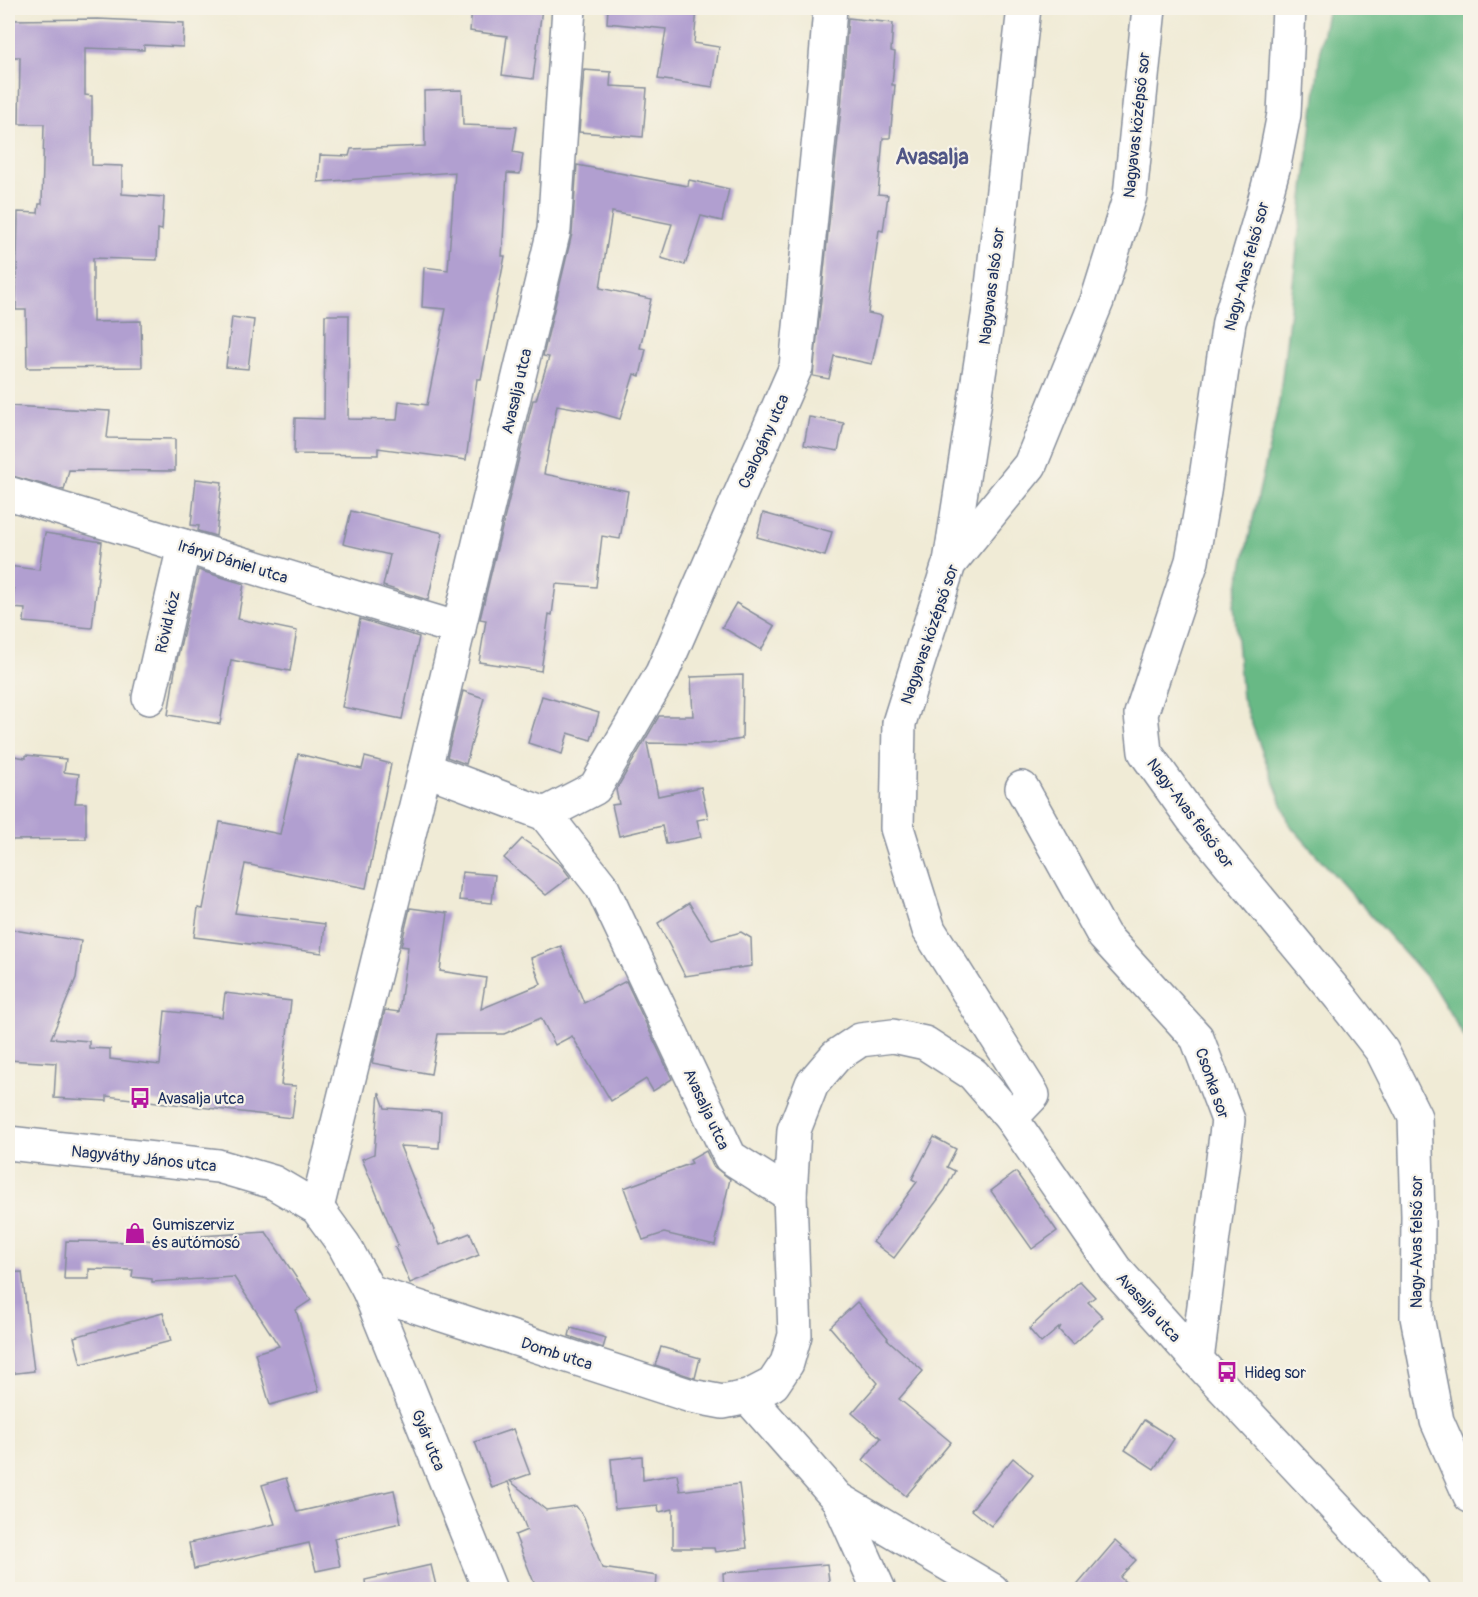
<svg xmlns="http://www.w3.org/2000/svg" width="1478" height="1597" font-family="Pangolin,sans-serif">
<style>
.forest{fill:#68b985;stroke:#427472;stroke-width:1.5}
.building{fill:#b19fd0}
.lines{fill:none;stroke-linecap:round;stroke-linejoin:round}
.minor-casing{stroke:#868d9a;stroke-width:36}
.minor{stroke:#fff;stroke-width:33}
.labels{text-anchor:middle;stroke-width:4.5;stroke-linejoin:round;paint-order:stroke}
.street-label{font-size:16px;fill:#1b2f5e;stroke:#f7f3e8}
.poi-label{font-size:16px;fill:#1b2f5e;stroke:#f7f3e8;text-anchor:start}
.district-label{font-size:22px;font-weight:bold;fill:#505686;stroke:#f7f3e8}
</style>
<rect width="100%" height="100%" fill="#f7f3e8"/>
<filter id="ink" filterUnits="userSpaceOnUse"><feTurbulence type="fractalNoise" baseFrequency=".0167" numOctaves="2"/><feDisplacementMap in="SourceGraphic" scale="12" xChannelSelector="R" yChannelSelector="G"/><feConvolveMatrix kernelMatrix="1 2 1 2 8 2 1 2 1" color-interpolation-filters="sRGB"/></filter>
<filter id="wash" filterUnits="userSpaceOnUse"><feTurbulence type="fractalNoise" baseFrequency=".008" numOctaves="4" result="noise"/><feDisplacementMap in="SourceGraphic" scale="24" xChannelSelector="R" yChannelSelector="G"/><feGaussianBlur stdDeviation="1.35" result="paint"/><feColorMatrix in="noise" values="0 0 0 0 0 0 0 0 0 0 0 0 0 0 0 0 0 1.4 0 .05"/><feComposite in="paint" operator="in"/></filter>
<g filter="url(#wash)">
<rect width="100%" height="100%" fill="#f0ebd6"/>
<path class="forest" d="M 1328,8 L 1470,8 L 1470,1046 L 1432,984 L 1290,825 L 1242,698 L 1234,604 L 1279,403 L 1322,37 Z"/>
<g id="blocks">
<g class="building">
<path d="M 472,8 L 542,8 L 533,79 L 502,75 L 507,36 L 470,31 Z"/>
<path d="M 608,8 L 697,8 L 694,43 L 719,47 L 713,87 L 658,79 L 666,29 L 607,23 Z"/>
<path d="M 848,18 L 893,23 L 891,51 L 895,52 L 892,85 L 895,85 L 890,138 L 883,138 L 878,194 L 888,195 L 883,231 L 879,230 L 868,313 L 882,316 L 872,364 L 834,356 L 829,379 L 813,376 L 841,109 Z"/>
<path d="M 98,19 L 184,23 L 183,47 L 144,45 L 144,50 L 85,48 L 85,95 L 92,96 L 92,165 L 122,166 L 122,194 L 164,197 L 162,230 L 158,229 L 157,260 L 93,258 L 93,322 L 141,321 L 142,367 L 27,368 L 26,310 L 16,310 L 18,212 L 38,213 L 39,204 L 42,204 L 44,124 L 19,124 L 20,57 L 11,57 L 11,20 Z"/>
<path d="M 584,70 L 611,72 L 610,86 L 647,88 L 643,137 L 579,132 Z"/>
<path d="M 462,90 L 463,125 L 517,127 L 513,152 L 523,154 L 520,174 L 507,173 L 502,256 L 505,256 L 481,379 L 477,379 L 466,460 L 378,448 L 378,455 L 294,454 L 295,418 L 324,419 L 325,315 L 349,315 L 348,419 L 397,420 L 399,401 L 427,405 L 446,309 L 422,307 L 424,267 L 448,270 L 455,172 L 318,182 L 320,155 L 349,156 L 351,149 L 425,146 L 424,91 Z"/>
<path d="M 577,165 L 688,186 L 689,180 L 729,189 L 722,221 L 701,216 L 685,265 L 661,258 L 672,224 L 612,212 L 600,288 L 651,299 L 640,348 L 646,349 L 640,376 L 634,374 L 620,419 L 597,412 L 557,405 L 544,474 L 628,491 L 620,539 L 602,536 L 596,587 L 556,584 L 552,615 L 549,614 L 541,671 L 479,662 L 486,620 L 480,619 L 533,400 L 536,400 L 549,357 L 543,356 L 572,234 Z"/>
<path d="M 232,317 L 254,320 L 248,369 L 226,367 Z"/>
<path d="M 8,406 L 110,411 L 107,438 L 175,439 L 175,471 L 69,470 L 64,490 L 8,475 Z"/>
<path d="M 809,417 L 844,423 L 838,451 L 804,445 Z"/>
<path d="M 196,479 L 222,482 L 216,536 L 198,531 L 199,526 L 191,525 Z"/>
<path d="M 351,511 L 443,533 L 428,600 L 383,586 L 390,555 L 343,544 Z"/>
<path d="M 763,513 L 832,532 L 825,556 L 757,537 Z"/>
<path d="M 45,533 L 102,542 L 92,628 L 24,622 L 25,609 L 12,608 L 14,589 L 8,588 L 8,566 L 39,570 Z"/>
<path d="M 198,570 L 244,584 L 238,619 L 297,631 L 290,671 L 231,660 L 220,724 L 168,715 L 176,664 Z"/>
<path d="M 736,603 L 775,626 L 761,650 L 722,627 Z"/>
<path d="M 360,619 L 419,637 L 402,719 L 342,707 Z"/>
<path d="M 743,675 L 742,739 L 709,744 L 647,743 L 658,796 L 701,787 L 708,818 L 697,820 L 701,837 L 666,844 L 662,826 L 619,836 L 612,805 L 619,804 L 616,790 L 659,716 L 693,716 L 691,677 Z"/>
<path d="M 463,691 L 484,698 L 466,764 L 447,757 Z"/>
<path d="M 542,696 L 599,713 L 591,740 L 568,733 L 562,754 L 528,743 Z"/>
<path d="M 298,754 L 362,769 L 365,757 L 391,764 L 366,888 L 245,864 L 235,913 L 325,924 L 322,953 L 194,937 L 198,908 L 203,909 L 220,822 L 280,834 Z"/>
<path d="M 8,755 L 26,758 L 26,755 L 66,759 L 64,772 L 79,774 L 75,803 L 86,803 L 86,839 L 8,840 Z"/>
<path d="M 522,839 L 561,865 L 570,877 L 546,895 L 504,858 Z"/>
<path d="M 462,872 L 495,875 L 492,903 L 459,900 Z"/>
<path d="M 689,903 L 712,940 L 741,932 L 751,938 L 752,966 L 685,976 L 658,923 Z"/>
<path d="M 410,908 L 448,913 L 440,971 L 486,978 L 481,1009 L 541,984 L 531,958 L 561,946 L 584,1003 L 626,981 L 672,1079 L 653,1091 L 646,1079 L 611,1101 L 572,1036 L 555,1045 L 541,1018 L 504,1034 L 438,1034 L 431,1074 L 372,1063 L 385,1010 L 399,1012 L 408,947 L 401,946 Z"/>
<path d="M 8,929 L 81,941 L 76,978 L 51,1038 L 89,1041 L 89,1048 L 110,1049 L 110,1059 L 160,1065 L 165,1011 L 222,1017 L 225,993 L 291,1001 L 281,1085 L 296,1086 L 292,1118 L 107,1096 L 107,1101 L 54,1098 L 56,1063 L 8,1060 Z"/>
<path d="M 379,1092 L 385,1108 L 441,1112 L 439,1148 L 400,1146 L 440,1245 L 470,1233 L 479,1255 L 410,1283 L 395,1247 L 398,1245 L 362,1159 L 374,1154 Z"/>
<path d="M 934,1137 L 956,1149 L 947,1167 L 955,1171 L 945,1190 L 894,1258 L 873,1242 L 917,1182 L 912,1179 Z"/>
<path d="M 706,1151 L 713,1166 L 730,1179 L 715,1245 L 664,1233 L 643,1240 L 624,1188 L 692,1163 L 690,1160 Z"/>
<path d="M 1016,1172 L 1057,1231 L 1032,1249 L 991,1191 Z"/>
<path d="M 266,1232 L 311,1300 L 296,1310 L 319,1391 L 270,1405 L 255,1353 L 279,1346 L 234,1277 L 152,1282 L 152,1279 L 132,1277 L 133,1270 L 89,1269 L 89,1279 L 64,1279 L 66,1241 L 135,1242 L 136,1239 L 182,1244 L 182,1237 Z"/>
<path d="M 22,1272 L 34,1371 L 8,1374 L 8,1273 Z"/>
<path d="M 1080,1281 L 1095,1297 L 1088,1302 L 1103,1317 L 1073,1345 L 1059,1330 L 1061,1326 L 1041,1343 L 1029,1329 Z"/>
<path d="M 857,1302 L 888,1338 L 887,1339 L 923,1371 L 899,1399 L 951,1442 L 906,1496 L 863,1460 L 881,1438 L 852,1413 L 878,1383 L 830,1327 Z"/>
<path d="M 163,1313 L 171,1341 L 81,1364 L 74,1337 Z"/>
<path d="M 571,1328 L 606,1338 L 603,1348 L 569,1336 Z"/>
<path d="M 661,1347 L 700,1358 L 695,1378 L 655,1365 Z"/>
<path d="M 1144,1420 L 1174,1439 L 1154,1469 L 1125,1450 Z"/>
<path d="M 513,1429 L 530,1474 L 510,1481 L 546,1510 L 576,1506 L 584,1517 L 602,1568 L 657,1576 L 656,1590 L 537,1590 L 515,1535 L 527,1530 L 508,1482 L 492,1488 L 475,1442 Z"/>
<path d="M 642,1456 L 643,1480 L 677,1474 L 680,1491 L 739,1484 L 747,1548 L 715,1552 L 714,1548 L 673,1548 L 673,1509 L 659,1512 L 658,1505 L 615,1509 L 611,1459 Z"/>
<path d="M 1013,1458 L 1033,1475 L 991,1526 L 971,1510 Z"/>
<path d="M 286,1478 L 297,1512 L 394,1490 L 401,1523 L 334,1538 L 340,1566 L 316,1571 L 309,1543 L 194,1569 L 189,1543 L 275,1524 L 262,1485 Z"/>
<path d="M 1115,1541 L 1136,1560 L 1120,1577 L 1133,1590 L 1073,1590 Z"/>
<path d="M 827,1564 L 830,1590 L 724,1590 L 723,1573 Z"/>
<path d="M 431,1565 L 437,1590 L 366,1590 L 365,1580 Z"/>
</g>
</g>
</g>
<g filter="url(#ink)">
<use href="#blocks" fill-opacity="0" stroke="#868d9a" stroke-width="1.5"/>
<g class="lines">
<defs>
<g id="minor">
<path d="M 1289,8 L 1284,114 L 1274,165 L 1259,221 L 1229,322 L 1204,491 L 1192,561 L 1141,714 L 1145,752 L 1192,818 L 1340,997 L 1382,1051 L 1415,1117 L 1418,1216 L 1417,1317 L 1437,1421 L 1470,1496"/>
<path d="M 8,493 L 459,629"/>
<path d="M 950,562 L 990,303 L 1024,8"/>
<path d="M 149,698 L 184,546"/>
<path d="M 425,769 L 545,814 L 602,887 L 730,1157 L 790,1195"/>
<path d="M 1022,788 L 1104,936 L 1197,1038 L 1228,1120 L 1197,1360"/>
<path d="M 545,814 L 595,788 L 662,673 L 796,367 L 822,107 L 830,8"/>
<path d="M 1011,1118 L 1033,1095 L 929,930 L 897,828 L 899,723 L 949,564 L 1030,465 L 1097,301 L 1130,196 L 1149,8"/>
<path d="M 8,1143 L 218,1166 L 273,1182 L 317,1208 L 344,1245 L 369,1291 L 490,1590"/>
<path d="M 317,1208 L 425,769 L 554,230 L 569,8"/>
<path d="M 369,1291 L 691,1396 L 723,1402 L 748,1397 L 773,1384 L 787,1363 L 795,1335 L 790,1195 L 794,1130 L 812,1084 L 836,1056 L 860,1040 L 893,1036 L 925,1043 L 973,1074 L 1011,1118 L 1115,1269 L 1197,1360 L 1413,1590"/>
<path d="M 748,1397 L 838,1499 L 992,1590"/>
<path d="M 838,1499 L 879,1590"/>
</g>
</defs>
<use href="#minor" class="minor-casing"/>
<use href="#minor" class="minor"/>
</g>
</g>
<defs>
<symbol id="bus-bare" viewBox="-9 -9 18 18"><path d="M-5-6H5V4H4V6H2V4H-2V6H-4V4H-5ZM-3.5-4V0h7V-4ZM-3.5 1.2v1.5H-2V1.2ZM2 1.2v1.5H3.5V1.2Z" fill="#b5179e" stroke="#f7f3e8" stroke-width="2.5" paint-order="stroke"/></symbol>
<symbol id="shop-bare" viewBox="-9 -9 18 18"><path d="M-5-2.5h2.3a2.7 3.5 0 0 1 5.4 0H5L5.5 6h-11ZM-1.5-2.5h3a1.5 2.3 0 0 0-3 0Z" fill="#b5179e" stroke="#f7f3e8" stroke-width="2.5" paint-order="stroke"/></symbol>
</defs>
<g fill-rule="evenodd">
<use href="#bus-bare" x="125" y="1083" width="30" height="30"/>
<use href="#shop-bare" x="120" y="1218" width="30" height="30"/>
<use href="#bus-bare" x="1212" y="1357" width="30" height="30"/>
</g>
<g class="labels">
<g class="street-label">
<text transform="translate(1136 125) rotate(-84)" y="6">Nagyavas középső sor</text>
<text transform="translate(1246 266) rotate(-75)" y="6">Nagy-Avas felső sor</text>
<text transform="translate(991 286) rotate(-83)" y="6">Nagyavas alsó sor</text>
<text transform="translate(516 391) rotate(-77)" y="6">Avasalja utca</text>
<text transform="translate(763 441) rotate(-66)" y="6">Csalogány utca</text>
<text transform="translate(233 561) rotate(17)" y="6">Irányi Dániel utca</text>
<text transform="translate(167 622) rotate(-77)" y="6">Rövid köz</text>
<text transform="translate(929 634) rotate(-71)" y="6">Nagyavas középső sor</text>
<text transform="translate(1191 813) rotate(53)" y="6">Nagy-Avas felső sor</text>
<text transform="translate(1213 1083) rotate(71)" y="6">Csonka sor</text>
<text transform="translate(707 1109) rotate(65)" y="6">Avasalja utca</text>
<text transform="translate(144 1158) rotate(6)" y="6">Nagyváthy János utca</text>
<text transform="translate(1416 1242) rotate(-90)" y="6">Nagy-Avas felső sor</text>
<text transform="translate(1149 1307) rotate(48)" y="6">Avasalja utca</text>
<text transform="translate(557 1353) rotate(18)" y="6">Domb utca</text>
<text transform="translate(429 1440) rotate(68)" y="6">Gyár utca</text>
</g>
<g class="poi-label">
<text x="157" y="1104">Avasalja utca</text>
<text x="152" y="1230">Gumiszerviz<tspan x="152" dy="18">és autómosó</tspan></text>
<text x="1244" y="1378">Hideg sor</text>
</g>
<g class="district-label">
<text x="932" y="164">Avasalja</text>
</g>
</g>
<rect width="1478" height="1597" fill="none" stroke="#f7f3e8" stroke-width="30"/>
</svg>
